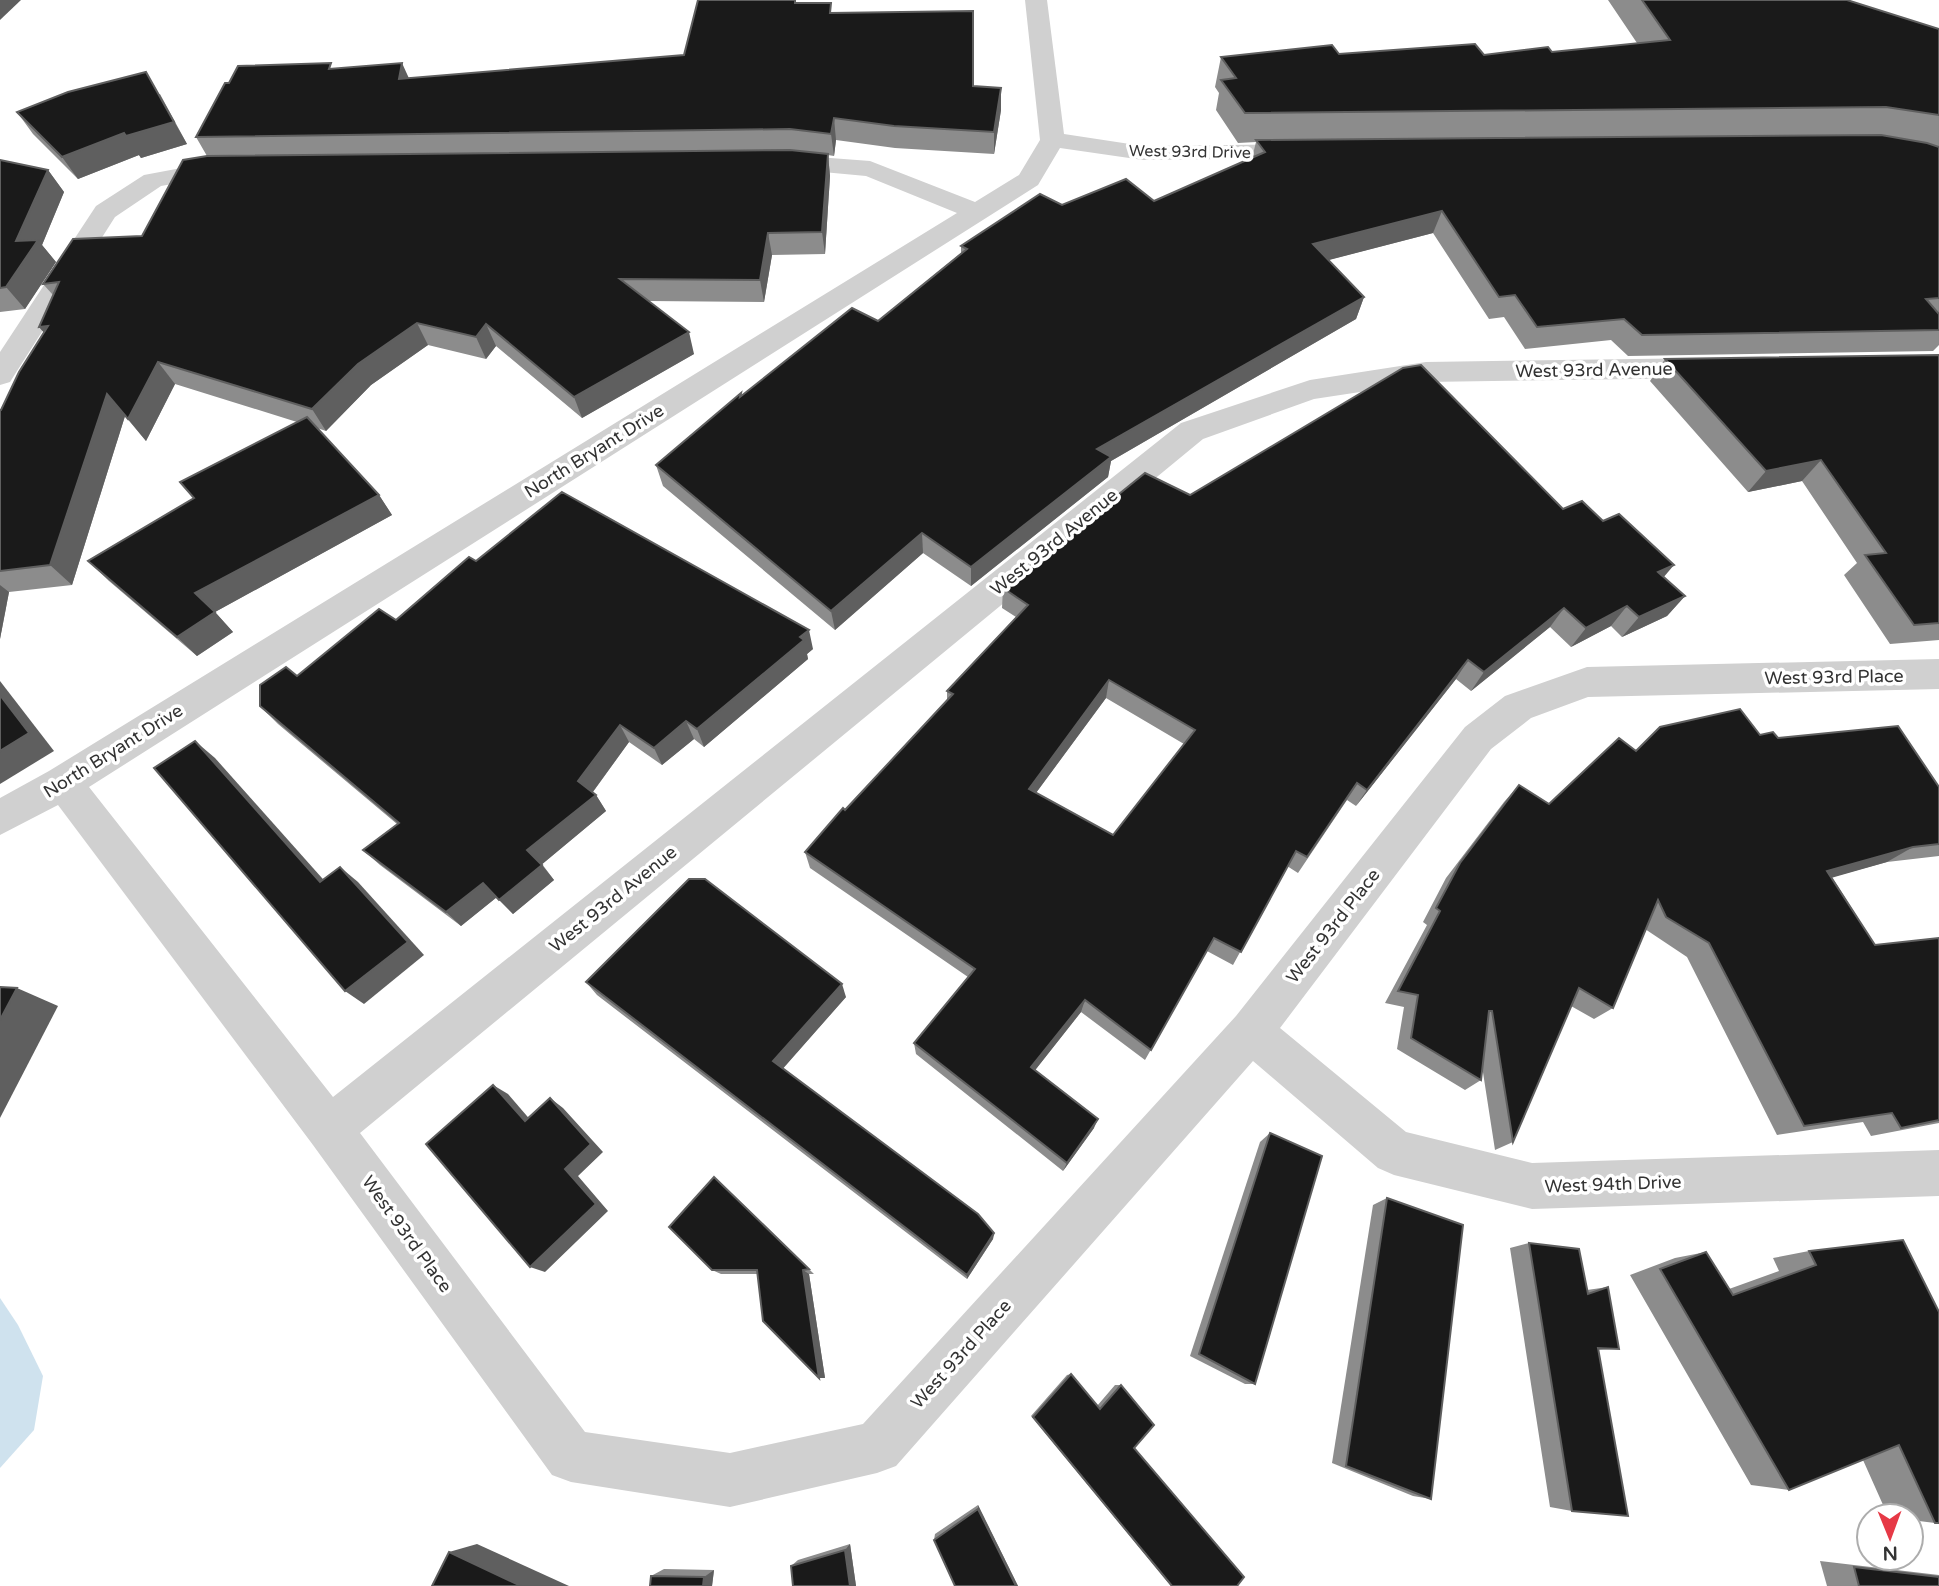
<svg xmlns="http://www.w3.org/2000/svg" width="1939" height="1586" font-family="'Varela Round',sans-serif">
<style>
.water{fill:#cfe2ee}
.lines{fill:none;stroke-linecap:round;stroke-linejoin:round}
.minor{fill:#d0d0d0;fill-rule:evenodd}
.wall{fill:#8c8c8c;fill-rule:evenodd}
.shaded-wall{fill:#5f5f5f}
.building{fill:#1a1a1a;stroke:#5f5f5f;stroke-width:2;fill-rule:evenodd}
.labels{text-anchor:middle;stroke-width:7;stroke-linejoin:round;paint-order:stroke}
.far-street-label{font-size:16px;fill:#333;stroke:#fff}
.street-label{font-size:18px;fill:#333;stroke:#fff}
</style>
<rect width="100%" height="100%" fill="#fff"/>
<path class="water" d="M 0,1298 L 18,1325 L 43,1376 L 34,1430 L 0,1468 Z"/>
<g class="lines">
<g class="minor">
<path d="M 1025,0 L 1047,0 L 1064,134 L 1143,146 L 1306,144 L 1315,146 L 1318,151 L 1315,156 L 1306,158 L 1143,160 L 1060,148 L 1038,185 L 89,787 L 333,1097 L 1181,423 L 1310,380 L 1426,362 L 1710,358 L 1720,361 L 1725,368 L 1720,375 L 1710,378 L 1426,382 L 1314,399 L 1203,439 L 360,1133 L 585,1432 L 730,1453 L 863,1424 L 1236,1016 L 1465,727 L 1505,696 L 1587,667 L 1939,659 L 1939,689 L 1588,697 L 1531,718 L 1491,749 L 1280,1028 L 1406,1132 L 1532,1163 L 1939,1150 L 1939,1196 L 1532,1209 L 1394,1175 L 1378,1168 L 1253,1061 L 896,1466 L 877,1473 L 730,1507 L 571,1482 L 552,1475 L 313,1145 L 58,805 L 0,835 L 0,798 L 49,771 L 957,213 L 866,176 L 769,167 L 765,162 L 769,157 L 778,154 L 870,161 L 975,202 L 1019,175 L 1040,140 Z"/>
<path d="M 224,160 L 233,163 L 237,168 L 233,173 L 161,186 L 115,217 L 10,382 L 0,385 L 0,352 L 96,206 L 144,175 Z"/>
</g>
</g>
<g class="wall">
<path d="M 1608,0 L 1847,0 L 1939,29 L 1939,345 L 1933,351 L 1628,356 L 1611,340 L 1525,349 L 1504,317 L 1489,319 L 1433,233 L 1328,260 L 1364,297 L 1356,319 L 1111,461 L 1108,477 L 971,586 L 923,553 L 835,630 L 663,486 L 656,465 L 741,393 L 742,396 L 878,321 L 961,253 L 961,246 L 1062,205 L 1154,201 L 1252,158 L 1256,142 L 1238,143 L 1216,110 L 1219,93 L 1215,87 L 1221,57 L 1339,54 L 1484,55 L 1552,52 L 1637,43 Z"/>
<path d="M 796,3 L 832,13 L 973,86 L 1001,110 L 994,154 L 895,148 L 836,140 L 834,156 L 828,155 L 830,176 L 825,254 L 772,255 L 764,302 L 649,301 L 694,354 L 582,418 L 496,346 L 486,359 L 428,345 L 371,385 L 326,431 L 317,428 L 379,495 L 392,515 L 215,612 L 233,632 L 197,656 L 109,581 L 88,561 L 194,498 L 297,422 L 175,384 L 146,441 L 125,416 L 72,585 L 9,592 L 0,639 L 0,410 L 1,410 L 44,332 L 39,327 L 53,295 L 43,284 L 142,236 L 207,156 L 196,137 L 333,68 L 409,78 L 684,55 Z"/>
<path d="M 160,94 L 187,144 L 141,158 L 139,155 L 78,179 L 33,134 L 17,112 Z"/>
<path d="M 0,160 L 48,170 L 64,192 L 42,245 L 56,262 L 25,309 L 0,312 Z"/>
<path d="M 1939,355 L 1939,640 L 1890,644 L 1844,575 L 1857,563 L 1802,481 L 1748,492 L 1650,381 L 1665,359 Z"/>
<path d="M 1190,495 L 1563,509 L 1664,577 L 1685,596 L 1667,616 L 1622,637 L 1611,626 L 1571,647 L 1550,627 L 1471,691 L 1456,679 L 1356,806 L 1347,800 L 1298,873 L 1287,866 L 1233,965 L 1207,951 L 1145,1060 L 1081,1012 L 1035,1070 L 1094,1128 L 1063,1171 L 916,1054 L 914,1043 L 968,977 L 810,868 L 805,852 L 947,701 L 947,691 L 1016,617 L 1002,608 L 1003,588 ZM 1106,698 L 1184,744 L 1113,835 L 1036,793 Z"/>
<path d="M 476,561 L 813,649 L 807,654 L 808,659 L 704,747 L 694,739 L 662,765 L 629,742 L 593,792 L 596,795 L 606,811 L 542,864 L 554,880 L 513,914 L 497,897 L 461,926 L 380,865 L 363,850 L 397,824 L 278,724 L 260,706 L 297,676 L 396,620 Z"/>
<path d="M 1760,735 L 1778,738 L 1939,787 L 1939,856 L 1887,862 L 1832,877 L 1875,945 L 1939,938 L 1939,1123 L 1871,1136 L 1863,1122 L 1777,1135 L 1687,957 L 1645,929 L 1613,1008 L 1594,1019 L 1571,1006 L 1513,1142 L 1495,1150 L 1482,1066 L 1481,1080 L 1465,1090 L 1397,1049 L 1404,1007 L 1385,1003 L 1427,925 L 1423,922 L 1446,878 L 1504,802 L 1519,785 L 1549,804 L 1636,751 Z"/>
<path d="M 586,982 L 846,997 L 783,1068 L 994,1233 L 993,1239 L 967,1279 L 597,995 Z"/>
<path d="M 1270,1133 L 1255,1384 L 1245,1384 L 1190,1356 L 1260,1142 Z"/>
<path d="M 722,1184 L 814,1274 L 809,1274 L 825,1378 L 757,1274 L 721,1274 L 712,1270 Z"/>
<path d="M 1387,1198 L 1431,1499 L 1413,1496 L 1332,1463 L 1373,1205 Z"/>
<path d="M 1529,1243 L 1587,1290 L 1608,1287 L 1619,1349 L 1598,1350 L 1572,1511 L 1550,1507 L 1510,1248 Z"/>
<path d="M 1809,1251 L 1935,1523 L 1911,1520 L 1911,1516 L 1888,1516 L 1863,1460 L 1789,1490 L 1751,1485 L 1630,1275 L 1675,1258 L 1706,1252 L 1729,1289 L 1779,1271 L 1773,1258 Z"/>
<path d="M 1071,1374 L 1097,1406 L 1115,1385 L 1121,1385 L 1134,1448 L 1237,1586 L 1171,1586 L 1031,1416 L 1067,1375 Z"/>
<path d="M 978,1505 L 1018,1586 L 955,1586 L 934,1540 L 935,1534 Z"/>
<path d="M 850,1544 L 856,1586 L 791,1566 L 798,1560 Z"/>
<path d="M 1820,1561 L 1939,1575 L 1939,1586 L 1827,1586 Z"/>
<path d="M 664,1569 L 714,1570 L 712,1586 L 651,1576 Z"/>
</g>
<g class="shaded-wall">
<path d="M 0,0 L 21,0 L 0,20 Z"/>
<path d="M 402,63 L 412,85 L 399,79 Z"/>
<path d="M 146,72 L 187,144 L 141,158 L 139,155 L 78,179 L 62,157 L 124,133 Z"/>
<path d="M 1001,88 L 1001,110 L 994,154 L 994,132 Z"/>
<path d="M 834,118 L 836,140 L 834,156 L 831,134 Z"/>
<path d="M 828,154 L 830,176 L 825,254 L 822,232 Z"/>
<path d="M 48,170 L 64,192 L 42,245 L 56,262 L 25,309 L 6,287 L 16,241 Z"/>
<path d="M 1442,211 L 1433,233 L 1306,266 L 1313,244 Z"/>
<path d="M 768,233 L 772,255 L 764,302 L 760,280 Z"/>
<path d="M 1364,297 L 1356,319 L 1111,461 L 1108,477 L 971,586 L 971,567 L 1097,449 Z"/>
<path d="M 417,323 L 428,345 L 371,385 L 326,431 L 312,409 L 358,364 Z"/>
<path d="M 486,324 L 496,346 L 486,359 L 476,337 Z"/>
<path d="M 48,326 L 58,349 L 39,327 Z"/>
<path d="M 689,332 L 694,354 L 582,418 L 574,397 Z"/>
<path d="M 158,362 L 175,384 L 146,441 L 128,419 Z"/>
<path d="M 107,394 L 125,416 L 72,585 L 50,565 Z"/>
<path d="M 1821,460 L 1802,481 L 1748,492 L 1766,471 Z"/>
<path d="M 379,495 L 392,515 L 215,612 L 233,632 L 197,656 L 177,637 L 195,593 Z"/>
<path d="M 922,533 L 923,553 L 835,630 L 831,611 Z"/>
<path d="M 1674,565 L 1657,585 L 1658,572 Z"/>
<path d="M 0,585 L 9,592 L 0,639 Z"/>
<path d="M 1685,596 L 1667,616 L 1622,637 L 1639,617 Z"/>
<path d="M 1627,606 L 1611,626 L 1571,647 L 1586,628 Z"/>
<path d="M 1564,608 L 1550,627 L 1471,691 L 1484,672 Z"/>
<path d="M 809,630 L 813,649 L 807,654 L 808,659 L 704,747 L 697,729 Z"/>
<path d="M 1468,660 L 1456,679 L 1356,806 L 1367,790 Z"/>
<path d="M 1109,680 L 1106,698 L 1027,805 L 1029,789 Z"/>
<path d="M 0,681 L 54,751 L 0,784 Z"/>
<path d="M 686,721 L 694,739 L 662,765 L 654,748 Z"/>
<path d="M 620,725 L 629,742 L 589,797 L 578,781 Z"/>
<path d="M 195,741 L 215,758 L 338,896 L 320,882 Z"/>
<path d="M 596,795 L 606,811 L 540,866 L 527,850 Z"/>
<path d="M 1913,847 L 1887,862 L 1803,886 L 1827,871 Z"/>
<path d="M 542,865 L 554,880 L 513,914 L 499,900 Z"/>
<path d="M 340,867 L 358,882 L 424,955 L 364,1004 L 345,991 Z"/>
<path d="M 483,883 L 497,897 L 461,926 L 446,912 Z"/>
<path d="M 842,984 L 846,997 L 780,1072 L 773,1061 Z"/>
<path d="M 17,988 L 58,1006 L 0,1118 L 0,1020 Z"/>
<path d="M 1085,1000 L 1081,1012 L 1029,1078 L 1031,1067 Z"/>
<path d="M 493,1085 L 508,1094 L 539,1130 L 525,1121 Z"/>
<path d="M 550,1098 L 563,1108 L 603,1152 L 578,1176 L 608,1211 L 545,1272 L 530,1267 L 565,1169 Z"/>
<path d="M 1098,1119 L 1094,1128 L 1063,1171 L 1067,1163 Z"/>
<path d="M 994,1233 L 993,1239 L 967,1279 L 967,1275 Z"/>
<path d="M 803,1270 L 809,1274 L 825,1378 L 819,1378 Z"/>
<path d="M 978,1505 L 1018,1586 L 1016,1586 L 978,1509 Z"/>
<path d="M 477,1544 L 569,1586 L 521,1586 L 449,1552 Z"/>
<path d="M 850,1544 L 856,1586 L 850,1586 L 845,1550 Z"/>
<path d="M 714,1570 L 712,1586 L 703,1586 L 704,1577 Z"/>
</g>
<g class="building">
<path d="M 698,0 L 795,0 L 795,3 L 831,3 L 830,13 L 973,11 L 973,86 L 1001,88 L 994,132 L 894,126 L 834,118 L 831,134 L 790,129 L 196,137 L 225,83 L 229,83 L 238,66 L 331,63 L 329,69 L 402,63 L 399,79 L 684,55 Z"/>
<path d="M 1642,0 L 1847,0 L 1939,29 L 1939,115 L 1886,107 L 1245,113 L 1221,80 L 1236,78 L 1221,57 L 1332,45 L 1339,54 L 1475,44 L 1484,55 L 1548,47 L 1552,52 L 1670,40 Z"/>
<path d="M 146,72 L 174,122 L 126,136 L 124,133 L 62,157 L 17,112 L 68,92 Z"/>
<path d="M 1881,135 L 1927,143 L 1939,147 L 1939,298 L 1926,299 L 1939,314 L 1939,330 L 1642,335 L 1624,319 L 1537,327 L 1515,295 L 1499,297 L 1442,211 L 1313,244 L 1364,297 L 1097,449 L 1111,457 L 971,567 L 922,533 L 831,611 L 656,465 L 741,393 L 740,397 L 852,308 L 878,321 L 967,249 L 961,246 L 1040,194 L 1062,205 L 1126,179 L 1154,201 L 1265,152 L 1256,140 Z"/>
<path d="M 790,150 L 828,154 L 822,232 L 768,233 L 760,280 L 620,279 L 689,332 L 574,397 L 486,324 L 476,337 L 417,323 L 358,364 L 312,409 L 158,362 L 128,419 L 107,394 L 50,565 L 0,571 L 0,410 L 1,410 L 19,372 L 48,326 L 39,327 L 59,282 L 43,284 L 73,239 L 142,236 L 183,160 L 207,156 Z"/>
<path d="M 0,160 L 48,170 L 16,241 L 38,240 L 6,287 L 0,288 Z"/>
<path d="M 1939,355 L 1939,623 L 1914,625 L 1865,555 L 1886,553 L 1821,460 L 1766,471 L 1665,359 Z"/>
<path d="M 1421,365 L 1563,509 L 1582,501 L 1603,521 L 1619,514 L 1674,565 L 1658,572 L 1685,596 L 1639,617 L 1627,606 L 1586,628 L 1564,608 L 1484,672 L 1468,660 L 1367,790 L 1357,783 L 1307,857 L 1296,851 L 1241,952 L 1214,938 L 1151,1050 L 1085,1000 L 1031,1067 L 1098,1119 L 1067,1163 L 914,1043 L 975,969 L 805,852 L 843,808 L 845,810 L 953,694 L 947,691 L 1028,605 L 1003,588 L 1145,473 L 1190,495 L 1403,368 ZM 1109,680 L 1195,730 L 1113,835 L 1029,789 Z"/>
<path d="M 307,417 L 379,495 L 195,593 L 215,612 L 177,637 L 88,561 L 194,498 L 180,482 Z"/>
<path d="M 562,492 L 809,630 L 800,637 L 804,640 L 697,729 L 686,721 L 654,748 L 620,725 L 578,781 L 596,795 L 527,850 L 542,865 L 499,900 L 483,883 L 446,912 L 363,850 L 399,823 L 260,706 L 260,685 L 286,667 L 297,676 L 379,609 L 396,620 L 469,557 L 476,561 Z"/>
<path d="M 0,695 L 29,733 L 0,751 Z"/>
<path d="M 1740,709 L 1760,735 L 1773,732 L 1778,738 L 1898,726 L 1939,787 L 1939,844 L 1913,847 L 1827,871 L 1875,945 L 1939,938 L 1939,1120 L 1901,1128 L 1892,1113 L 1804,1126 L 1709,943 L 1666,917 L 1658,900 L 1613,1008 L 1579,988 L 1513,1142 L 1492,1011 L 1489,1011 L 1481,1080 L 1411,1038 L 1418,995 L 1398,991 L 1440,911 L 1436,908 L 1460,863 L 1519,785 L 1549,804 L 1619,738 L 1636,751 L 1660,727 Z"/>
<path d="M 195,741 L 320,882 L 340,867 L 408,942 L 345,991 L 154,768 Z"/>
<path d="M 689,879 L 705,879 L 842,984 L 773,1061 L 978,1214 L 994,1233 L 967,1275 L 586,982 Z"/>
<path d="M 0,987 L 17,988 L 0,1020 Z"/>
<path d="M 493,1085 L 525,1121 L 550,1098 L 591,1144 L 565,1169 L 596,1204 L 530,1267 L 426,1144 Z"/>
<path d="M 1270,1133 L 1322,1156 L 1255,1384 L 1199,1354 Z"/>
<path d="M 714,1177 L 809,1269 L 803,1270 L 819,1378 L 763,1321 L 757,1270 L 712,1270 L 669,1227 Z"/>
<path d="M 1387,1198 L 1463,1225 L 1431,1499 L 1346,1466 Z"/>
<path d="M 1903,1240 L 1939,1312 L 1939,1523 L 1935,1523 L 1899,1445 L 1789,1490 L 1660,1269 L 1706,1252 L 1733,1295 L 1816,1265 L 1809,1251 Z"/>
<path d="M 1529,1243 L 1579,1249 L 1588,1294 L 1608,1287 L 1619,1349 L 1598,1348 L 1628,1516 L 1572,1511 Z"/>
<path d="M 1071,1374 L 1100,1409 L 1121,1385 L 1154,1425 L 1134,1448 L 1244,1577 L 1237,1586 L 1172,1586 L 1033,1417 Z"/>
<path d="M 978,1509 L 1016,1586 L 955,1586 L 934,1540 Z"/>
<path d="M 845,1550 L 850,1586 L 793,1586 L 791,1566 Z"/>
<path d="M 449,1552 L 521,1586 L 432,1586 Z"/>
<path d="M 1854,1567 L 1939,1577 L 1939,1586 L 1859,1586 Z"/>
<path d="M 651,1576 L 704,1577 L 703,1586 L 650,1586 Z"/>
</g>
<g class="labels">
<g class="far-street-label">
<text transform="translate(1190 151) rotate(1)" y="6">West 93rd Drive</text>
</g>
<g class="street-label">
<text transform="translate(1594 370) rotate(-1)" y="6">West 93rd Avenue</text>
<text transform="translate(594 451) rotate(-32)" y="6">North Bryant Drive</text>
<text transform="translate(1054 542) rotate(-39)" y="6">West 93rd Avenue</text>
<text transform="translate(1834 677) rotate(-1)" y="6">West 93rd Place</text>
<text transform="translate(113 751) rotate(-32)" y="6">North Bryant Drive</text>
<text transform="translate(613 899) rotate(-39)" y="6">West 93rd Avenue</text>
<text transform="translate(1333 926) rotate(-52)" y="6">West 93rd Place</text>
<text transform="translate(1613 1184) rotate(-2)" y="6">West 94th Drive</text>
<text transform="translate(407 1234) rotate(54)" y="6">West 93rd Place</text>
<text transform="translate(961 1354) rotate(-48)" y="6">West 93rd Place</text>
</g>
</g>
<g transform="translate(1890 1537) rotate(179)"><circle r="33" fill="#ffffff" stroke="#adadad" stroke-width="2"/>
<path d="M0-5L12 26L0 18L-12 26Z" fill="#e63946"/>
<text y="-10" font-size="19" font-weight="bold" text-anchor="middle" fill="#333333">N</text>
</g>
</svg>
